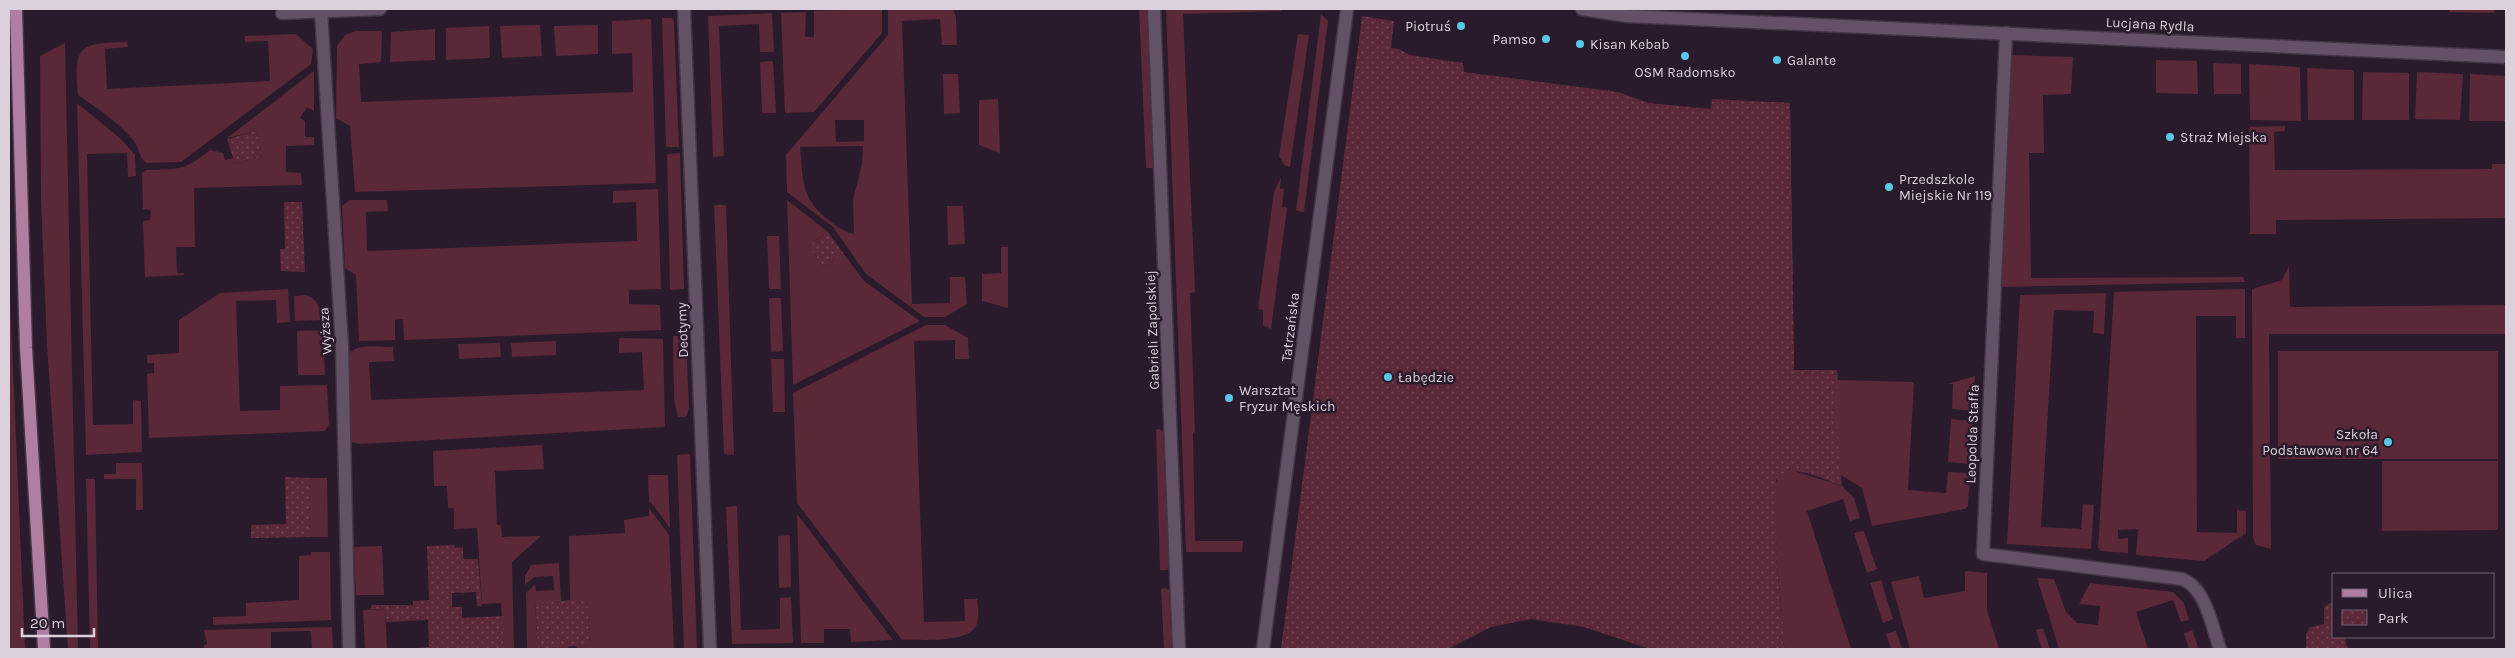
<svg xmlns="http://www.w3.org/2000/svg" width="2515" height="658" font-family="Karla,sans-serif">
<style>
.grass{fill:#5b2838;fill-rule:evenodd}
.park{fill:url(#park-dots)}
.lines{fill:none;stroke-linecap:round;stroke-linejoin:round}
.minor-casing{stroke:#423644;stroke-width:15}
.major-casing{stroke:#423644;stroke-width:15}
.minor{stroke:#635166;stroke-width:12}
.major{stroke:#b07ea1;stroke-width:12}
.poi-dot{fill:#5bc7e7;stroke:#291a2c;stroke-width:2}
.labels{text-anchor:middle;stroke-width:5;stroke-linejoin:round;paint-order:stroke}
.street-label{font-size:14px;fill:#dbd0dc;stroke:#291a2c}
.poi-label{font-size:14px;fill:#dbd0dc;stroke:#291a2c;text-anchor:start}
</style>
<defs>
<pattern id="park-dots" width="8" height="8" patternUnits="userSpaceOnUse" patternTransform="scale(1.25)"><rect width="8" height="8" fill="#5b2838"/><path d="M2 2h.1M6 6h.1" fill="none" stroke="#724654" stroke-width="1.8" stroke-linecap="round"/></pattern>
</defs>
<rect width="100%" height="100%" fill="#291a2c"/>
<g class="grass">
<path d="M 882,9 L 882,33 L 814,112 L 785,113 L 781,13 L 806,12 L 805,37 L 814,37 L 814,11 Z"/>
<path d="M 888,9 L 953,9 L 956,17 L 957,45 L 942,45 L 940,19 L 902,21 L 912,304 L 950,303 L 950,277 L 965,277 L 967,304 L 945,317 L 924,317 L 866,274 L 833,227 L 787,192 L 786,155 L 888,35 ZM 864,120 L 864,141 L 836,142 L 835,120 ZM 863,146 L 862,164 L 853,200 L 854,234 C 842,231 836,226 826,218 C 801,198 803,178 800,147 Z"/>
<path d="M 1139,9 L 1147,9 L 1153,168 L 1146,168 Z"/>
<path d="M 1166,9 L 1281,9 L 1281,11 L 1183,14 L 1195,292 L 1190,293 L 1195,432 L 1193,433 L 1195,541 L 1243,541 L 1242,552 L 1186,552 Z"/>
<path d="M 2450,9 L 2495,9 L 2494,13 L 2449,12 Z"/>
<path d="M 772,13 L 774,52 L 760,52 L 759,24 L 719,26 L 724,156 L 713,157 L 708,16 Z"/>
<path d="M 1321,14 L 1328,21 L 1304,212 L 1296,211 Z"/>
<path d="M 662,18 L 672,18 L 674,22 L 679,147 L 666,147 Z"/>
<path d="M 651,19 L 656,183 L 355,192 L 350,126 L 336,118 L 337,46 L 345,35 L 356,31 L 382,31 L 381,62 L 359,64 L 361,102 L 633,92 L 632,53 L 612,54 L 612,21 Z"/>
<path d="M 540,25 L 542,56 L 502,58 L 500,26 Z"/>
<path d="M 598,25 L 598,54 L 556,56 L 554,26 Z"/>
<path d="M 489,26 L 490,58 L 446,60 L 446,28 Z"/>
<path d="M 435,29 L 435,60 L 390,62 L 391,32 Z"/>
<path d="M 296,34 L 313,49 L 311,64 L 181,162 L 146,163 C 139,158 139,147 133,140 C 117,121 97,108 78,95 C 73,45 80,43 127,42 L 128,47 L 105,49 L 107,89 L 270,81 L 268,41 L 245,42 L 245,36 Z"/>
<path d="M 1298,34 L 1309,35 L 1290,167 L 1284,165 L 1279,156 Z"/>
<path d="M 65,43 L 78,649 L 68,649 L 47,345 L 41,200 L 40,56 Z"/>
<path d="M 2012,55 L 2073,57 L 2071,94 L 2043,95 L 2044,153 L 2029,153 L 2031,278 L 2243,277 L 2245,282 L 1999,287 Z"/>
<path d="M 2156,60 L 2197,61 L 2198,94 L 2156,93 Z"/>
<path d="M 773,61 L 776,113 L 762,113 L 760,62 Z"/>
<path d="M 2213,63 L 2241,64 L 2241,94 L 2214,94 Z"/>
<path d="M 2249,64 L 2300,67 L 2301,121 L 2250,120 Z"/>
<path d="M 2307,68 L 2354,70 L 2354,120 L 2308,120 Z"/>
<path d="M 314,71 L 314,111 L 307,107 L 300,118 L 305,121 L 305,137 L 314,137 L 314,145 L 286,146 L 286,172 L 301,173 L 302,185 L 194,188 L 195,247 L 176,247 L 177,273 L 184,273 L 184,275 L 145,277 L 143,221 L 150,220 L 151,210 L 143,209 L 142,173 L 146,170 C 178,169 185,171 210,150 L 223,153 L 225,160 L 233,158 L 235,164 L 263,156 L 256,131 L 227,138 Z"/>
<path d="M 2363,72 L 2409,73 L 2409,120 L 2362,120 Z"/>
<path d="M 2417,72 L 2463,74 L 2460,120 L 2415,119 Z"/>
<path d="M 943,74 L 958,74 L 960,113 L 944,114 Z"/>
<path d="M 2470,74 L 2506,76 L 2506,121 L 2469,121 Z"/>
<path d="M 998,99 L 1000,153 L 979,145 L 979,100 Z"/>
<path d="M 1773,102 L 1790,103 L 1794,370 L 1837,370 L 1838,380 L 1914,382 L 1908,490 L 1946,493 L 1948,472 L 1970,473 L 1968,506 L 1965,509 L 1872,526 L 1862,488 L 1841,475 L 1788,455 Z"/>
<path d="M 77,103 L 121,139 L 135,155 L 136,176 L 128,177 L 127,153 L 87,154 L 93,425 L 133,424 L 133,400 L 141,401 L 142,452 L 86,455 Z"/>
<path d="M 2285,126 L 2285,131 L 2274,132 L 2275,170 L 2492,169 L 2492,164 L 2506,164 L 2506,218 L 2276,220 L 2276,234 L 2250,234 L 2249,127 Z"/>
<path d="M 680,153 L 684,289 L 670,290 L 667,154 Z"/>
<path d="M 1281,177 L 1280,189 L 1284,189 L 1282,207 L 1287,208 L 1271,329 L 1263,325 L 1263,310 L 1258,309 L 1274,192 Z"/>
<path d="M 658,189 L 661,289 L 629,290 L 629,304 L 660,305 L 661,330 L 404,340 L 403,319 L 395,320 L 395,340 L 359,341 L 356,275 L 345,268 L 342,206 L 350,200 L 387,200 L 388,211 L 366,212 L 367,251 L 637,241 L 636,202 L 613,203 L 613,191 Z"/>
<path d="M 787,200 L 828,232 L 808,246 L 824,267 L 843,253 L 864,281 L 920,321 L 793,385 Z"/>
<path d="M 714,205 L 726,205 L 734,455 L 724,454 Z"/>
<path d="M 963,206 L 965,244 L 948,245 L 947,206 Z"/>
<path d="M 767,236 L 779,236 L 781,289 L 769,289 Z"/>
<path d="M 1001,247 L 1008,247 L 1008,308 L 982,301 L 982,274 L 1001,273 Z"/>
<path d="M 2289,266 L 2290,307 L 2506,305 L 2506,334 L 2269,334 L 2271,549 L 2256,545 L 2253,538 L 2252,289 L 2282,280 Z"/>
<path d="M 9,274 L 25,649 L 9,649 Z"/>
<path d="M 288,289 L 290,322 L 277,323 L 276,300 L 236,301 L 240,411 L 280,410 L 280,386 L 327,385 L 329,424 L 325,431 L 149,438 L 147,374 L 154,373 L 154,363 L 147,363 L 147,355 L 179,353 L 179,320 L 220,293 Z"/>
<path d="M 2245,289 L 2245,338 L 2236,338 L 2236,316 L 2196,316 L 2197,532 L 2237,533 L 2237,510 L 2246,511 L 2246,533 L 2204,561 L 2136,555 L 2138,529 L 2118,530 L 2118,539 L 2128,538 L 2128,553 L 2101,551 L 2098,548 L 2114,292 Z"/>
<path d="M 2106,293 L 2104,334 L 2093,333 L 2094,311 L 2054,310 L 2041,527 L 2081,529 L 2083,504 L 2094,505 L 2091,549 L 2007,544 L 2020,295 Z"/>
<path d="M 306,295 C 318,299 320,308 322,320 L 295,321 L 294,296 Z"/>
<path d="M 769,298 L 781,298 L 783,351 L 771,352 Z"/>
<path d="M 926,325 L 945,325 L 968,338 L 969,359 L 955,359 L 955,340 L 914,341 L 924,622 L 965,621 L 964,599 L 977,599 C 978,607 980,617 976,626 C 966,644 920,639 902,640 L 797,503 L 793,393 Z"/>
<path d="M 323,330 L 325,375 L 298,375 L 297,331 Z"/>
<path d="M 673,336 L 686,336 L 689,408 L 686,417 L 678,417 L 674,400 Z"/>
<path d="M 619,338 L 663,339 L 665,427 L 361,444 L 350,442 L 347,357 C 353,342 379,347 393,347 L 394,361 L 369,362 L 371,400 L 644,390 L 642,352 L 619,353 Z"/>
<path d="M 556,341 L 556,355 L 512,357 L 511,343 Z"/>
<path d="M 500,343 L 501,357 L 459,359 L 458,344 Z"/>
<rect x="2278" y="351" width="220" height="108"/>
<path d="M 771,359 L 784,359 L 785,412 L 773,412 Z"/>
<path d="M 1975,376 L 1973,411 L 1952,409 L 1953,384 L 1947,384 Z"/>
<path d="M 1951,419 L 1973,421 L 1970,464 L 1948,462 Z"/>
<path d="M 1159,429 L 1163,431 L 1169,567 L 1167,570 L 1160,570 L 1156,430 Z"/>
<path d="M 542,445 L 544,469 L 495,471 L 497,525 L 501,525 L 502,537 L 541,536 L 512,562 L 514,649 L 504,649 L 501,603 L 482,604 L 477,528 L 454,529 L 454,508 L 448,508 L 447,486 L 434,486 L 433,451 Z"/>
<path d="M 690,454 L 697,649 L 684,649 L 677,455 Z"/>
<path d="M 2382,461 L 2498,461 L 2498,530 L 2382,531 Z"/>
<path d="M 116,463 L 142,463 L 143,510 L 136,510 L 136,479 L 104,479 L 104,474 L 116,474 Z"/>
<path d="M 1791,470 L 1842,486 L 1854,498 L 1860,518 L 1850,521 L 1843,499 L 1807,511 L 1851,649 L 1785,649 L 1781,636 L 1784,635 L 1777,567 L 1775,486 L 1778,476 Z"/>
<path d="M 648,475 L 668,475 L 670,528 L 654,506 L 649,502 Z"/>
<path d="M 310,478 L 327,478 L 328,537 L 310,537 Z"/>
<path d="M 86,479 L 95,479 L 98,649 L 90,649 Z"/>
<path d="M 737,506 L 741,630 L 780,629 L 780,598 L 791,597 L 793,643 L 732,644 L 726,507 Z"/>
<path d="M 649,508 L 669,535 L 674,649 L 578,649 L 576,646 L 590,645 L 587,600 L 570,601 L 569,536 L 625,533 L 624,520 L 649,516 Z"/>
<path d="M 797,514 L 893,640 L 851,642 L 850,629 L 824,629 L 824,643 L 801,643 Z"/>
<path d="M 1864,531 L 1877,569 L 1867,573 L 1854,533 Z"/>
<path d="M 790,535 L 791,587 L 779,588 L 778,536 Z"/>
<path d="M 382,546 L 384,595 L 356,595 L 354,547 Z"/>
<path d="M 311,552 L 330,552 L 331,620 L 213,625 L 213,617 L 246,616 L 246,603 L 299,600 L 299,556 L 311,555 Z"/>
<path d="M 559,563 L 561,601 L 535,604 L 538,648 L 568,647 L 569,649 L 527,649 L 526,593 L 535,585 L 536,591 L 554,590 L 553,576 L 535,577 L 525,585 L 525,576 L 531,565 Z"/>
<path d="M 1965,571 L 1987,573 L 1987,610 L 1999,649 L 1910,649 L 1891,582 L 1919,576 L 1924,598 L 1965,591 Z"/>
<path d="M 2037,578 L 2054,579 L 2066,612 L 2077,623 L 2098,625 L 2100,606 L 2079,604 L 2090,583 L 2173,592 L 2184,603 L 2189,620 L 2181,622 L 2173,600 L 2136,612 L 2148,649 L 2059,649 Z"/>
<path d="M 1881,580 L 1893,619 L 1883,623 L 1870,583 Z"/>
<path d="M 1165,588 L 1169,590 L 1172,649 L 1164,649 L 1161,589 Z"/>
<path d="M 385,609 L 387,649 L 365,649 L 363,610 Z"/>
<path d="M 332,627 L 333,649 L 312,649 L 311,631 L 271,632 L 271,649 L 204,649 L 204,645 L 207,644 L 204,630 Z"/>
<path d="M 2043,628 L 2050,649 L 2042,649 L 2036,630 Z"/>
<path d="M 2192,630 L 2199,649 L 2189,649 L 2184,633 Z"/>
<path d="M 1896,631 L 1902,649 L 1891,649 L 1886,634 Z"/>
</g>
<g class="park">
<path d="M 1362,16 L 1394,21 L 1391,48 L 1399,49 L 1410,55 L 1463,63 L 1464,72 L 1618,92 L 1649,103 L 1711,109 L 1712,99 L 1790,103 L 1794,370 L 1837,370 L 1837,429 L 1842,486 C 1824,480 1789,460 1776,480 L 1777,567 L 1784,635 L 1781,636 L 1785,649 L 1650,649 L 1584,627 L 1531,619 L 1491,627 L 1448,649 L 1281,649 Z"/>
<path d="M 256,131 L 263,156 L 235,164 L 227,139 Z"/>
<path d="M 284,202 L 302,202 L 305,272 L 281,271 L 280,249 L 285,249 Z"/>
<path d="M 828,232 L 843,253 L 824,267 L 808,246 Z"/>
<path d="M 285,477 L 310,478 L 310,537 L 251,538 L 251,525 L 286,524 Z"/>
<path d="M 455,545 L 455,548 L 463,547 L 463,559 L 478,559 L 482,606 L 477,606 L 476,592 L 452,593 L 452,607 L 462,607 L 462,618 L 502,616 L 504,649 L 408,649 L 429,647 L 428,620 L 386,622 L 385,609 L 370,609 L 372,605 L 413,605 L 413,601 L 429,600 L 427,546 Z"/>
<path d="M 587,599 L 590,645 L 538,649 L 535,603 Z"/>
<path d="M 2330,603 L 2334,603 L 2334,637 L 2344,637 L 2348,649 L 2306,649 L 2306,634 L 2310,627 L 2324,624 L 2324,607 Z"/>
</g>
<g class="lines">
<defs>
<g id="minor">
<path d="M 684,9 L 710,649"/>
<path d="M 1154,9 L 1179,649"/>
<path d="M 1582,9 L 1627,16 L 2506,57"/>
<path d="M 321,11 L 342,346 L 349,649"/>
<path d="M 282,13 L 380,9"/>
<path d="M 2006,33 L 1983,554 L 2182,579 C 2206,588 2212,627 2220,649"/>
<path d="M 1263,649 L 1347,9"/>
</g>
<path id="major" d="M 16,9 L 26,348 L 44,649"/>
</defs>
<use href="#minor" class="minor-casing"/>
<use href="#major" class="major-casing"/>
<use href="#minor" class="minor"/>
<use href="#major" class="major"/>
</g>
<g class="poi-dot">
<circle cx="1461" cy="26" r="5"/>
<circle cx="1546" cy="39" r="5"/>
<circle cx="1580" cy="44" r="5"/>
<circle cx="1685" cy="56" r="5"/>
<circle cx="1777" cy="60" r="5"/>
<circle cx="2170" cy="137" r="5"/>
<circle cx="1889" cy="187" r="5"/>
<circle cx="1388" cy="377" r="5"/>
<circle cx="1229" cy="398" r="5"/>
<circle cx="2388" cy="442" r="5"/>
</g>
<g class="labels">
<g class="street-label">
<text transform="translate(2150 24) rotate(3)" y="5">Lucjana Rydla</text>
<text transform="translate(1290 327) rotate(-83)" y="5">Tatrzańska</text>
<text transform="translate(682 330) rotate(-92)" y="5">Deotymy</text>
<text transform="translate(1152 330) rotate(-92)" y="5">Gabrieli Zapolskiej</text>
<text transform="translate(325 331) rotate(-94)" y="5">Wyższa</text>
<text transform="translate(1972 434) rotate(-88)" y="5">Leopolda Staffa</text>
</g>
<g class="poi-label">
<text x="1451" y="31" text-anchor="end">Piotruś</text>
<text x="1536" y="44" text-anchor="end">Pamso</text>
<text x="1590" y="49">Kisan Kebab</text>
<text x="1787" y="65">Galante</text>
<text x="1685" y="77" text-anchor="middle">OSM Radomsko</text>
<text x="2180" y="142">Straż Miejska</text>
<text x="1899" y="184">Przedszkole<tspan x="1899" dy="16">Miejskie Nr 119</tspan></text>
<text x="1398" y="382">Łabędzie</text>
<text x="1239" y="395">Warsztat<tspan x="1239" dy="16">Fryzur Męskich</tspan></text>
<text x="2378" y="439" text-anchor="end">Szkoła<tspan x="2378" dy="16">Podstawowa nr 64</tspan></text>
</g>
</g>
<rect width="2515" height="658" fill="none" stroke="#dbd0dc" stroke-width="20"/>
<rect x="2332" y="573" width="162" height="65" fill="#291a2c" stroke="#706372"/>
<rect x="2342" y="589" width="25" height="8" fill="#b07ea1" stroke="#706372"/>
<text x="2378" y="598" font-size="15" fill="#dbd0dc">Ulica</text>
<rect x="2342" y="610" width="25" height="15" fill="url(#park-dots)" stroke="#706372"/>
<text x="2378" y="623" font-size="15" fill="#dbd0dc">Park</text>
<path d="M22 628v8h72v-8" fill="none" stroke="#dbd0dc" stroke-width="2.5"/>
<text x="30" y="628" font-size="15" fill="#dbd0dc" stroke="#291a2c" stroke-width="4" paint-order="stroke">20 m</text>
</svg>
